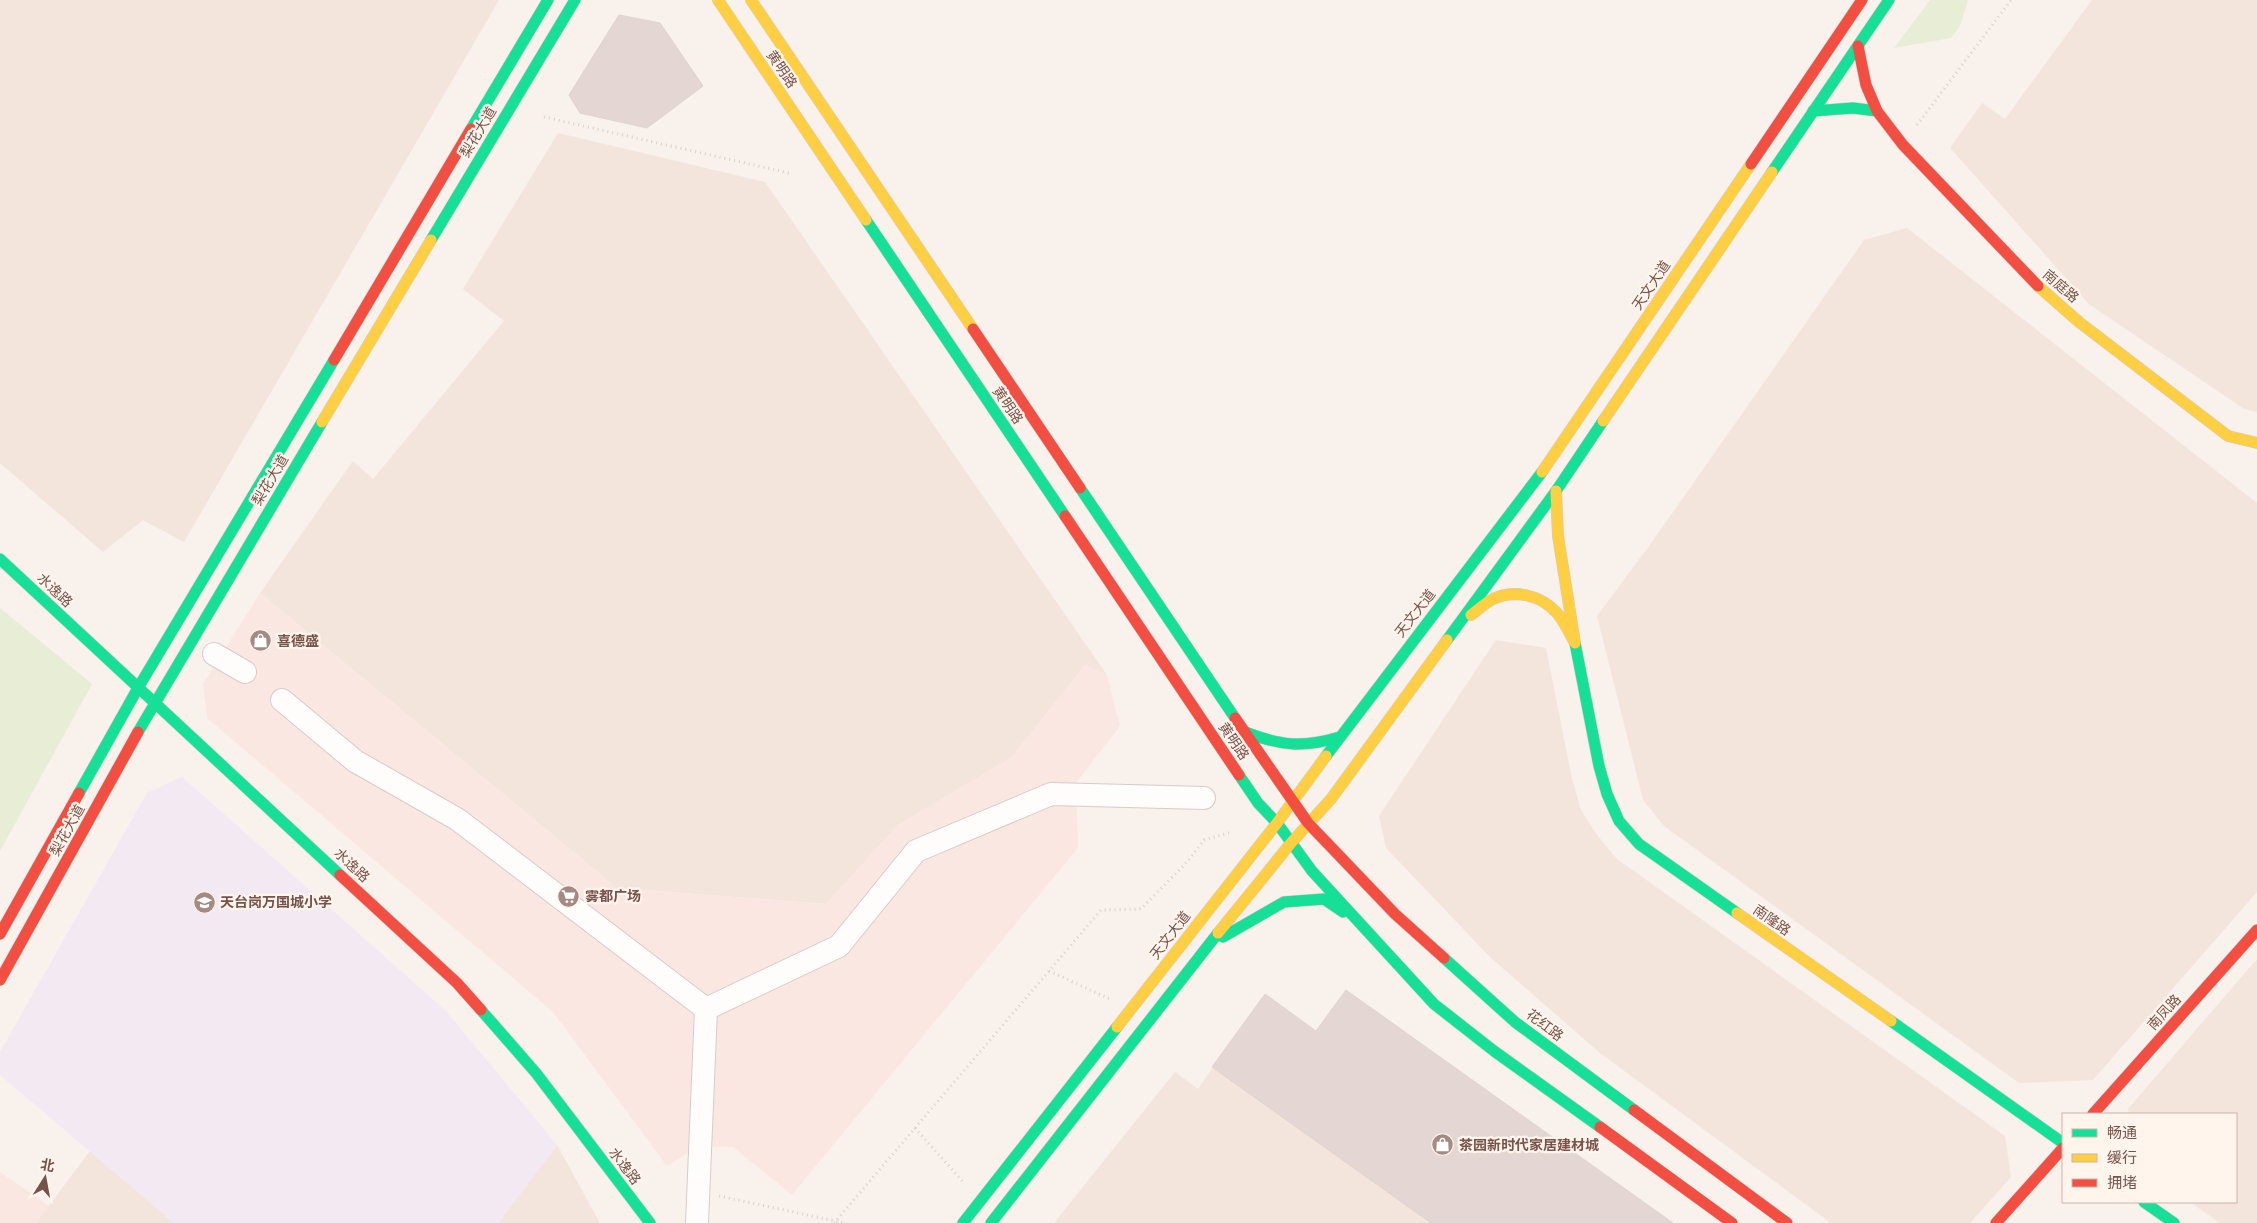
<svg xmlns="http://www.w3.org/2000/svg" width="2257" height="1223" font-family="'PT Sans Narrow','Noto Sans SC',sans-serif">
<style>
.residential{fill:#f3e5dc}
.commercial{fill:#fbe7e2}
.education{fill:#f2e9f3}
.green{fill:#e8eed6}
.building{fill:#e4d7d3;stroke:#e1d3ce}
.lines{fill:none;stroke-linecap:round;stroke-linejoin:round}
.street-casing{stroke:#d6ccc8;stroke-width:24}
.fast-casing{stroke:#d7ccc8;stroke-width:12}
.slow-casing{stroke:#d7ccc8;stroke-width:12}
.jam-casing{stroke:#d7ccc8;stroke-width:12}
.path{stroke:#dad0ce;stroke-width:3;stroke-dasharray:1 4;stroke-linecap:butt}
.street{stroke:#fefdfc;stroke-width:22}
.fast{stroke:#16e098;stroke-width:11}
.slow{stroke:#ffcf43;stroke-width:11}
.jam{stroke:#f24e42;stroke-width:11}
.labels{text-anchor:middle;stroke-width:4.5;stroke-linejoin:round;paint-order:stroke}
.street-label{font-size:14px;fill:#77524a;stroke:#fff5ed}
.poi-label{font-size:14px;font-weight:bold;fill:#77524a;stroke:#fff5ed;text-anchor:start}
</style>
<rect width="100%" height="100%" fill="#f8f1ec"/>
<g class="residential">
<path d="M 0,0 L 499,0 L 184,542 L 143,520 L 103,552 L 0,463 Z"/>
<path d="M 2092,0 L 2257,0 L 2257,412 L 2244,409 L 2089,304 L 1950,148 L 1982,103 L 2005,119 Z"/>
<path d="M 558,133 L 765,182 L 1107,675 L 1085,665 L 1011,758 L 898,825 L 826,904 L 617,888 L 260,593 L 353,461 L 373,479 L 504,321 L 463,289 Z"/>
<path d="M 1907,228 L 2257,503 L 2257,892 L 2093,1080 L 2019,1083 L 1664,826 L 1643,800 L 1597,616 L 1652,542 L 1864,240 Z"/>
<path d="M 1496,640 L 1546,648 L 1572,779 L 1581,810 L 1597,835 L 1617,859 L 2005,1136 L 2011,1177 L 1970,1223 L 1831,1223 L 1600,1053 L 1490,957 L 1386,848 L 1379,816 Z"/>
<path d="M 2257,959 L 2257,1223 L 2220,1223 L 2190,1202 L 2236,1202 L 2236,1114 L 2129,1114 L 2128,1109 Z"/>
<path d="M 1241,1027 L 1523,1223 L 1054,1223 L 1175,1072 L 1198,1089 Z"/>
<path d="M 557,1145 L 600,1223 L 498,1223 Z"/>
<path d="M 90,1151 L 174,1223 L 36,1223 Z"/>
</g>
<g class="commercial">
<path d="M 260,593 L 617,888 L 826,904 L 898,825 L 1011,758 L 1085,665 L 1107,675 L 1120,726 L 1076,783 L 1078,848 L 792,1195 L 733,1147 L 699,1146 L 667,1166 L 553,1012 L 207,718 L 203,684 Z"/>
<path d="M 0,1172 L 49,1206 L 36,1223 L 0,1223 Z"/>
</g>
<path class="education" d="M 182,777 L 446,1011 L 557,1145 L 498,1223 L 174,1223 L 0,1075 L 0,1052 L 147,793 Z"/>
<g class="green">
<path d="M 1930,0 L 1968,0 L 1960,26 L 1951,38 L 1894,48 Z"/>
<path d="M 0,608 L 92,684 L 0,851 Z"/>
</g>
<g class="building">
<path d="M 619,15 L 660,23 L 703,86 L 647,128 L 580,113 L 569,95 Z"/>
<path d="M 1346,990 L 1673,1223 L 1431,1223 L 1212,1067 L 1265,994 L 1316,1031 Z"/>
</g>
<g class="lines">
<defs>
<g id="street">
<path d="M 214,654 L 245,672"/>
<path d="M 282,700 L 355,761 L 457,819 L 706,1009 L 839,946 L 916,851 L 1051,794 L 1204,798"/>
<path d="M 697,1223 L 706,1009"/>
</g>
<g id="fast">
<path d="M 1813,111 L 1853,108 L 1877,111"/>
<path d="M 471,129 L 548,0"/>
<path d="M 1772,172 L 1889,0"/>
<path d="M 866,220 L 1065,516"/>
<path d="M 431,240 L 575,0"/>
<path d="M 1080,488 L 1235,718"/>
<path d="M 0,559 L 340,875"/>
<path d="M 1447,640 L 1556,491 L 1603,421"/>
<path d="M 1575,643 L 1599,766 L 1607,794 L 1619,821 L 1639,844 L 1737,913"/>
<path d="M 138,732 L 322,422"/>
<path d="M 1245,732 C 1281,746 1303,748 1340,737"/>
<path d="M 1326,756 L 1542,472"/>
<path d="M 1239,775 L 1258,803 L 1277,823 L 1312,871 L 1434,1004 L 1494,1051 L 1600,1127"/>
<path d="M 79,793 L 138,688 L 334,360"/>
<path d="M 1223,937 L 1284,902 L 1324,899 L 1343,912"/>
<path d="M 1444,958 L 1515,1022 L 1634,1110"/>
<path d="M 481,1010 L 536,1073 L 650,1223"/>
<path d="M 1891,1021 L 2063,1143"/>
<path d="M 2144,1202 L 2174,1223"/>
<path d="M 963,1223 L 1117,1027"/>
<path d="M 991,1223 L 1218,933"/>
</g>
<g id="slow">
<path d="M 718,0 L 866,220"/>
<path d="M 751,0 L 973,329"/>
<path d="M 2038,286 L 2079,322 L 2228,436 L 2257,443"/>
<path d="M 1603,421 L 1772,172"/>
<path d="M 322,422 L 431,240"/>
<path d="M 1542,472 L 1751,164"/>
<path d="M 1471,615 C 1478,610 1485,603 1493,599 C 1515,589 1541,595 1557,613 C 1565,622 1569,633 1575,643 L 1558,536 L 1556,491"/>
<path d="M 1737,913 L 1891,1021"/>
<path d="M 1218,933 L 1291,843 L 1331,799 L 1447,640"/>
<path d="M 1117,1027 L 1277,823 L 1326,756"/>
</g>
<g id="jam">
<path d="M 1858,46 L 1866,85 L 1877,111 L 1903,145 L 2038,286"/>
<path d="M 1751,164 L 1862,0"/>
<path d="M 973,329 L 1080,488"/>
<path d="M 334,360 L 471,129"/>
<path d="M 1065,516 L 1239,775"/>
<path d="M 1235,718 L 1308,823 L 1395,914 L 1444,958"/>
<path d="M 340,875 L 457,983 L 481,1010"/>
<path d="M 0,934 L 79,793"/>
<path d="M 0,980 L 138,732"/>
<path d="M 1634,1110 L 1787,1223"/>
<path d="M 2093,1114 L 2257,930"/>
<path d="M 1600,1127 L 1732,1223"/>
<path d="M 1996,1223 L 2063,1148"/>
</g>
</defs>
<use href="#street" class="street-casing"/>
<use href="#fast" class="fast-casing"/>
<use href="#slow" class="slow-casing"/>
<use href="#jam" class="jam-casing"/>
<g class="path">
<path d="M 544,117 L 789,173"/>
<path d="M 1917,125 L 2011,0"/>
<path d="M 1049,971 L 1110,999"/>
<path d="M 915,1128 L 964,1183"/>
<path d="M 719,1196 L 845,1223"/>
<path d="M 834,1223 L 1101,910 L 1141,909 L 1188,861 L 1204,840 L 1232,832"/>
</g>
<use href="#street" class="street"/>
<use href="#fast" class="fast"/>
<use href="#slow" class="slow"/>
<use href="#jam" class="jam"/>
</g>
<defs>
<symbol id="shop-disc" viewBox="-11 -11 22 22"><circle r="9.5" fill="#a48a83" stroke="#fff5ed"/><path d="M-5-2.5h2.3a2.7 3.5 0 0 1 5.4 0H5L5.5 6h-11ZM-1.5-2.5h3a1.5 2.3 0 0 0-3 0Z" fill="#fff"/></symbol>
<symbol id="supermarket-disc" viewBox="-11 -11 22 22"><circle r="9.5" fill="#a48a83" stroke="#fff5ed"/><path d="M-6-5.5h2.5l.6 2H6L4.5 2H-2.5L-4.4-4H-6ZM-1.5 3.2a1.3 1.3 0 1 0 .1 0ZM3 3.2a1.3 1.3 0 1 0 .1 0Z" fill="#fff"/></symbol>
<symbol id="school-disc" viewBox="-11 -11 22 22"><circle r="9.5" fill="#a48a83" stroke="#fff5ed"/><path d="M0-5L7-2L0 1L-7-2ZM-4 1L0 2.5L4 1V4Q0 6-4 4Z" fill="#fff"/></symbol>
</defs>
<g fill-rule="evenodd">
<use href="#shop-disc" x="248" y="628" width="25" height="25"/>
<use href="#supermarket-disc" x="556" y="884" width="25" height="25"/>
<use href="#school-disc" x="192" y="890" width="25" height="25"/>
<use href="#shop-disc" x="1430" y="1132" width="25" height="25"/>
</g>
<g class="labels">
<g class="street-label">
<text transform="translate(782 69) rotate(56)" y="5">黄明路</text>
<text transform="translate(478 132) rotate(-59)" y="5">梨花大道</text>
<text transform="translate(1651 285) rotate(-56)" y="5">天文大道</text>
<text transform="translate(2061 286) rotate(41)" y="5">南庭路</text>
<text transform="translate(1008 405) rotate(56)" y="5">黄明路</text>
<text transform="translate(270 480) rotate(-59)" y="5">梨花大道</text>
<text transform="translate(55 590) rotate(43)" y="5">水逸路</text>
<text transform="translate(1415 613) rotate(-52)" y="5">天文大道</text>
<text transform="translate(1234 741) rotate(56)" y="5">黄明路</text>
<text transform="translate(67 830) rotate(-61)" y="5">梨花大道</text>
<text transform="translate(352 865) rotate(43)" y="5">水逸路</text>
<text transform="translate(1772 920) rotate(35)" y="5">南隆路</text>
<text transform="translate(1170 935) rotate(-52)" y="5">天文大道</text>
<text transform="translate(2164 1012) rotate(-48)" y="5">南凤路</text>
<text transform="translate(1545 1025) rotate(37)" y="5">花红路</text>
<text transform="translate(625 1166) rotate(53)" y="5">水逸路</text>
</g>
<g class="poi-label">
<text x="277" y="646">喜德盛</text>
<text x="585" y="901">雾都广场</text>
<text x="220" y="907">天台岗万国城小学</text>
<text x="1459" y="1150">茶园新时代家居建材城</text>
</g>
</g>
<rect x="2062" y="1113" width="175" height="90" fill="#fff5ed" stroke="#c9b4ac"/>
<rect x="2072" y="1129" width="25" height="8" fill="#16e098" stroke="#c9b4ac"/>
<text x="2107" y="1138" font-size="15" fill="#77524a">畅通</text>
<rect x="2072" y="1154" width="25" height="8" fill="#ffcf43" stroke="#c9b4ac"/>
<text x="2107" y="1163" font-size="15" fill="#77524a">缓行</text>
<rect x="2072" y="1179" width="25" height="8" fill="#f24e42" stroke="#c9b4ac"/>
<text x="2107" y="1188" font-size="15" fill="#77524a">拥堵</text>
<g transform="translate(45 1178) rotate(11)" stroke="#fff5ed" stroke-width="4" paint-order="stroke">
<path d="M0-4L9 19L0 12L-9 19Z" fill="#77524a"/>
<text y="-8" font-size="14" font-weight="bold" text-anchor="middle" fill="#77524a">北</text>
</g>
</svg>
